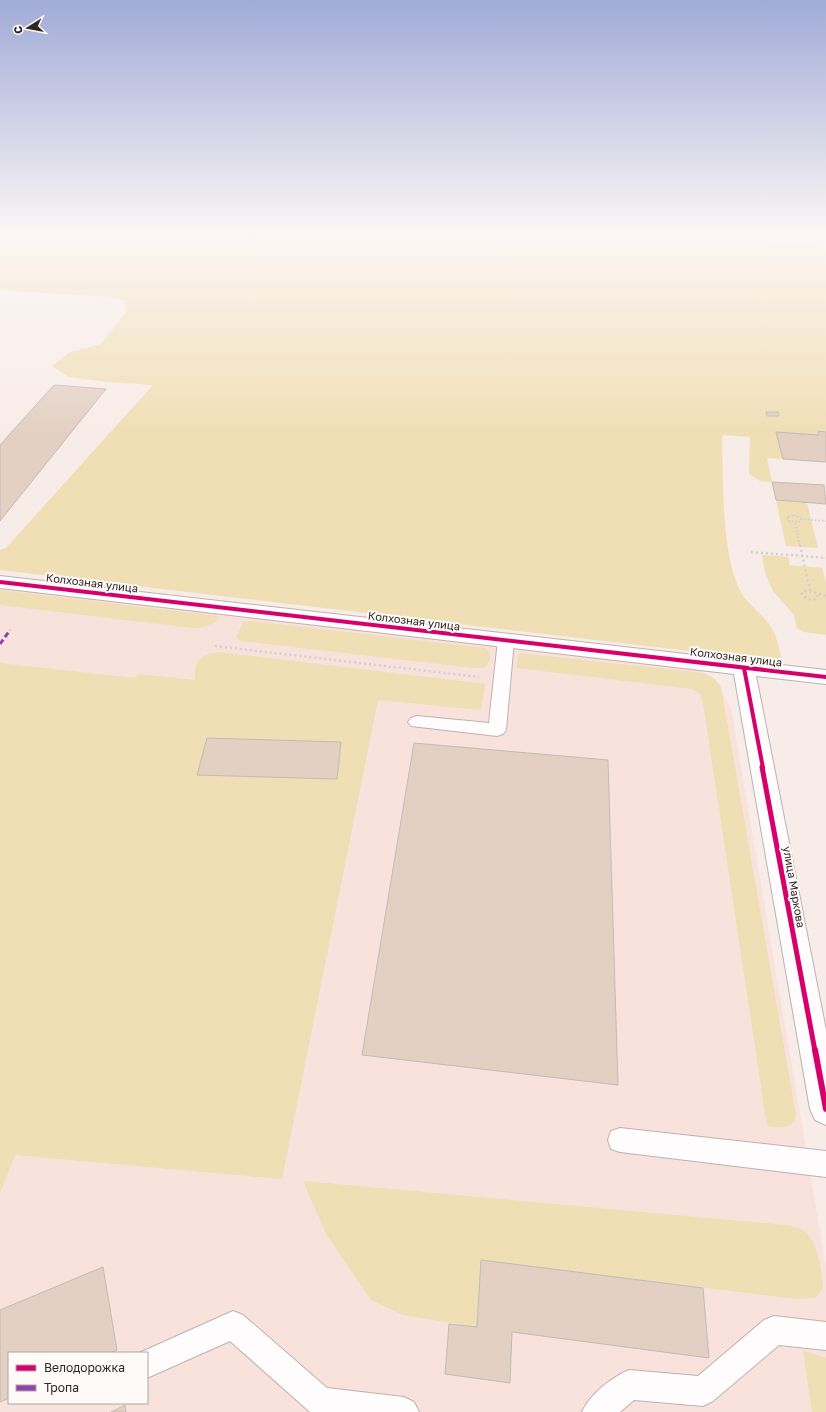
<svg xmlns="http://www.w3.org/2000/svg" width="826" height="1412" font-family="'Golos Text',sans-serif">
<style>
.built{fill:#f9e2dc;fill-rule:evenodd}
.green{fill:#f0deb4}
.building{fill:#e3d0c3;stroke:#c3bab5}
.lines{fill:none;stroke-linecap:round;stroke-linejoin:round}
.lane-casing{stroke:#bcb2af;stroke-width:2}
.secondary-casing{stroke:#bcb2af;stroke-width:2}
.path-far1{stroke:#d3cfcd;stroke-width:2;stroke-dasharray:1.5 2;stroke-linecap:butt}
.path{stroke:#d3cfcd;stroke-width:2.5;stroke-dasharray:2 3;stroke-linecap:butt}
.lane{fill:#fefcfc;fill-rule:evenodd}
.secondary{fill:#fefcfc;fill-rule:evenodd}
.quiet{stroke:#8e44ad;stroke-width:3;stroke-dasharray:5.5 3;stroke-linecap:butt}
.cycleway-far2-casing{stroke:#fefaf8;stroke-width:6}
.cycleway-far1-casing{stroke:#fefaf8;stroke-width:8}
.cycleway-casing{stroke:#fefaf8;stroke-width:8}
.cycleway-far2{stroke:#d6006c;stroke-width:4}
.cycleway-far1{stroke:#d6006c;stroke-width:5}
.cycleway{stroke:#d6006c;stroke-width:6}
.labels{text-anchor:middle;stroke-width:4;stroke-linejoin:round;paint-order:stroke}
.street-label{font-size:11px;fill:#2f2724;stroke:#fefaf8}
</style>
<rect width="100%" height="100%" fill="#f8ece8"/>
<path class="built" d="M 0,586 L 699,669 L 715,680 L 731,708 L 826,1266 L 826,1412 L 0,1412 ZM 9,1353 L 147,1353 L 147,1403 L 9,1403 Z"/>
<g class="green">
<path d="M 0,237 L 697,237 L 826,248 L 826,432 L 818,431 L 819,435 L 776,432 L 783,459 L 767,458 L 772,482 L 760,481 L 749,474 L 750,437 L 722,435 C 723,478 721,558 742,594 C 745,600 752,605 756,610 C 775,628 775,632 781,657 L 775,661 L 0,570 L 0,550 L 6,548 L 153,385 L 107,382 L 69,377 L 52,366 L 70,352 L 101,344 L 126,312 L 124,300 L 109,297 L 0,290 Z"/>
<path d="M 776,500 L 807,503 L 818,548 L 786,546 Z"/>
<path d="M 762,555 L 788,557 L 790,565 L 822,568 L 826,583 L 826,635 L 804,632 L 797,628 L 794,615 L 773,591 L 765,573 Z"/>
<path d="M 0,590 L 218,616 L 217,621 C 208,626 202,628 192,628 L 0,605 Z"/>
<path d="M 251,621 L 486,648 L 490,654 L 490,660 L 484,668 L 473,668 L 241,641 L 236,638 L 243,622 Z"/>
<path d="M 218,652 L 485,684 L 481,710 L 378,700 L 282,1179 L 15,1155 L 0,1193 L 0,663 L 135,678 L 138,674 L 195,680 C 194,662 200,654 218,652 Z"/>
<path d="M 519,653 L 703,673 L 714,678 L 721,687 L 796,1115 C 793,1131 779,1127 767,1126 L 703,703 L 700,694 L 692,689 L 516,668 Z"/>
<path d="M 303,1181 L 786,1225 C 790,1226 796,1227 801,1229 C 819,1239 822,1271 823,1289 L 815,1298 L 796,1299 L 481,1260 L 477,1327 L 403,1315 L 371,1300 L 326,1234 Z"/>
<path d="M 803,1350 L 826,1358 L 826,1412 L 812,1412 Z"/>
</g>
<g class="building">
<path d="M 54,385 L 106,389 L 0,521 L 0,445 Z"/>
<path d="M 766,412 L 778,412 L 779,416 L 767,416 Z"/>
<path d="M 818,431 L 826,432 L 826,462 L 783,459 L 776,432 L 819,435 Z"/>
<path d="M 772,482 L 824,485 L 826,504 L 776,500 Z"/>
<path d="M 207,738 L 341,742 L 337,779 L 197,775 Z"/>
<path d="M 414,743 L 608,760 L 618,1085 L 362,1055 Z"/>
<path d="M 481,1260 L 703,1288 L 709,1358 L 512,1332 L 510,1383 L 445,1374 L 449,1324 L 477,1327 Z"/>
<path d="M 103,1267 L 117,1350 L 110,1353 L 9,1353 L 9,1398 L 0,1402 L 0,1310 Z"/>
<path d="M 125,1405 L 126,1412 L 111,1412 Z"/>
</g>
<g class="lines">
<defs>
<g id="lane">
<path d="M 506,635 L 512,636 L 514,640 L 506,730 L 503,734 L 497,736 L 411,726 L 408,722 L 411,718 L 417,716 L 489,723 L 498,640 L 500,636 Z"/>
<path d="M 620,1128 L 826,1151 L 826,1177 L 620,1152 L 611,1149 L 608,1140 L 611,1131 Z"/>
<path d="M 233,1311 L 243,1315 L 327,1388 L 404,1397 L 414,1402 L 419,1412 L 310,1412 L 230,1341 L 147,1378 L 147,1353 L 139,1353 Z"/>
<path d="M 774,1316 L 826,1322 L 826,1350 L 779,1345 L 713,1401 L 703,1406 L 634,1400 L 620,1412 L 582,1412 C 590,1394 611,1378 629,1370 L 698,1376 L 764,1320 Z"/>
</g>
<path id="secondary" d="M 0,576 L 826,670 L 826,684 L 756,676 L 826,1030 L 826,1125 L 815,1120 L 810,1109 L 734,674 L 0,588 Z"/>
</defs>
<use href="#lane" class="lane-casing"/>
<use href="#secondary" class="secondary-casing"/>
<g class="path-far1">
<path d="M 794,515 L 801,519 L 799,522 L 788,521 L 787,517 Z"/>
<path d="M 801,519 L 826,521"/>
<path d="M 795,523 L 800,546"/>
</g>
<g class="path">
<path d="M 800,545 L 810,590"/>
<path d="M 751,552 L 788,555"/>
<path d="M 791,555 L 826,558"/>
<path d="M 818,595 L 816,599 C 810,601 806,599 802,594 L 803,591 L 809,591 L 826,596"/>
<path d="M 215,646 L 479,677"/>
</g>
<use href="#lane" class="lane"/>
<use href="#secondary" class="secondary"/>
<path class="quiet" d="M 0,644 L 10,630"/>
<defs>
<g id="cycleway-far2">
<path d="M 0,582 L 826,677"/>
<path d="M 744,668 L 763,768"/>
</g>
<path id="cycleway-far1" d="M 762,767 L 815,1051"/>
<path id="cycleway" d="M 815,1050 L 826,1109"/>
</defs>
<use href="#cycleway-far2" class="cycleway-far2-casing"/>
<use href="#cycleway-far1" class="cycleway-far1-casing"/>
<use href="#cycleway" class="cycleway-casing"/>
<use href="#cycleway-far2" class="cycleway-far2"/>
<use href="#cycleway-far1" class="cycleway-far1"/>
<use href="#cycleway" class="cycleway"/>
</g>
<linearGradient id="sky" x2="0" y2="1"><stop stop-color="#a0abd7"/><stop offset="0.54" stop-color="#fcf6f5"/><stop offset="1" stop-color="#fcf6f5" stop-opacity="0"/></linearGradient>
<rect width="826" height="435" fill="url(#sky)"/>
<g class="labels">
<g class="street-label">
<text transform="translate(92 583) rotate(7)" y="4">Колхозная улица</text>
<text transform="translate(414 621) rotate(7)" y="4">Колхозная улица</text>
<text transform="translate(736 657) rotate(7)" y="4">Колхозная улица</text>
<text transform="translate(794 887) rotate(80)" y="4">улица Маркова</text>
</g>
</g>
<rect x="8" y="1352" width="140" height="52" fill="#fefaf8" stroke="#aba6a3"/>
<rect x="16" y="1365" width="20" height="6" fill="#d6006c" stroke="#aba6a3"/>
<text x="44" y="1372" font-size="12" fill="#2f2724">Велодорожка</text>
<rect x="16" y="1385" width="20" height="6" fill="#8e44ad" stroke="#aba6a3"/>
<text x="44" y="1392" font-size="12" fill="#2f2724">Тропа</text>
<g transform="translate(28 28) rotate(259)" stroke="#fefaf8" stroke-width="3" paint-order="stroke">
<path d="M0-3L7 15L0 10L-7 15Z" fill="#2f2724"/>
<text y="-6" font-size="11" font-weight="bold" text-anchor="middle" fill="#2f2724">С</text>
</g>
</svg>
